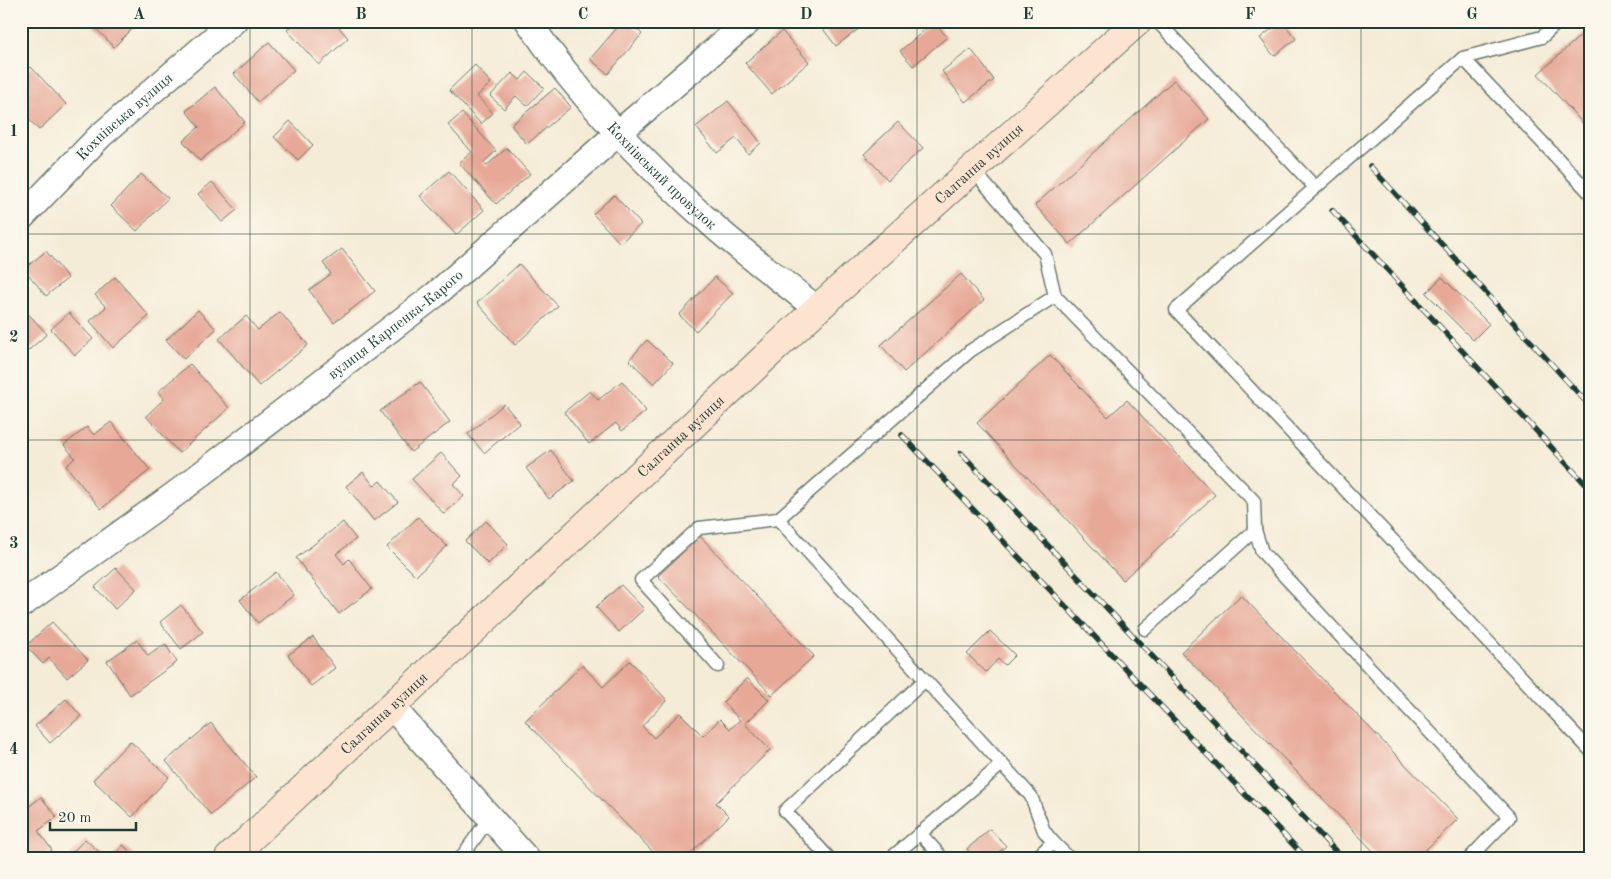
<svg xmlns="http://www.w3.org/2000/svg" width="1611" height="879" font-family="'Old Standard TT',serif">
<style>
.building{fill:#e7a897}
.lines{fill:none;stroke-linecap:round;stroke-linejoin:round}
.lane-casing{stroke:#6a7a6d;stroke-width:15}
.street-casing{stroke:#6a7a6d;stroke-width:28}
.secondary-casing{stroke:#6a7a6d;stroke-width:30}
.lane{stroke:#fff;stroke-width:12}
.street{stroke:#fff;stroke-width:25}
.secondary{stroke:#fde4d0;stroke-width:28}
.rail-casing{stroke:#1f3d34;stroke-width:5.5}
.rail{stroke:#fbf7ec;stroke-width:4;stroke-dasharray:11;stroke-linecap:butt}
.grid{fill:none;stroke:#1f3d34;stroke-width:1;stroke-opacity:0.55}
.labels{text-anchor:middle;stroke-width:4;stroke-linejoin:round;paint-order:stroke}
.street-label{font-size:15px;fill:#1f3d34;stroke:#fbf7ec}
.neatline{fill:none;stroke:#1f3d34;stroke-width:2}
.grid-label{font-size:16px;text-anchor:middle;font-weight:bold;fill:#1f3d34}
</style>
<rect width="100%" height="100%" fill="#fbf7ec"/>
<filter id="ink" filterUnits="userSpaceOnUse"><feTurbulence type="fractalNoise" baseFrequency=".02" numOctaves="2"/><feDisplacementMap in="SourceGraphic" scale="10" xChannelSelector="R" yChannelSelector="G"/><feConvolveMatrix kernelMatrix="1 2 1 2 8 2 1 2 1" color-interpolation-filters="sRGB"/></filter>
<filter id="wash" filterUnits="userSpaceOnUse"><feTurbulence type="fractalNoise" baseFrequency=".0096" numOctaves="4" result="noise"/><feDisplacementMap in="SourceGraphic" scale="20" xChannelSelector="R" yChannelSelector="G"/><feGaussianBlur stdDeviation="1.12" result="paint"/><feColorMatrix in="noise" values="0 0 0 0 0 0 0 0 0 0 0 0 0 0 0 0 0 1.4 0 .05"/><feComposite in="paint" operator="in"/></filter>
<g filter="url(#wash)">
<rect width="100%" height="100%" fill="#f5ecd7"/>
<g id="blocks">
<g class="building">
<path d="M 89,21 L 140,21 L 114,47 Z"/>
<path d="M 297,21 L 343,21 L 338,26 L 348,38 L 319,65 L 287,30 Z"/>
<path d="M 623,21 L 628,21 L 642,34 L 608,74 L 590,59 Z"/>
<path d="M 817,21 L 861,21 L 864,25 L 836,46 Z"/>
<path d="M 1282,21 L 1296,39 L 1274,56 L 1260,38 Z"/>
<path d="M 934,22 L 947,37 L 913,66 L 900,51 Z"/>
<path d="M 1590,27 L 1590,131 L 1538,74 Z"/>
<path d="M 782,31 L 809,62 L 772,94 L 745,63 Z"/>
<path d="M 269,42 L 294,70 L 258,102 L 234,74 Z"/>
<path d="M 971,49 L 994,80 L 965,102 L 942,71 Z"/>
<path d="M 475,65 L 491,83 L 477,96 L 493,113 L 481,124 L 449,90 Z"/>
<path d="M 31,67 L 66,104 L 39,130 L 21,111 L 21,77 Z"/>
<path d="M 527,72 L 544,88 L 527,106 L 516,96 L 504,109 L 490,96 L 512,73 L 520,80 Z"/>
<path d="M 1174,80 L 1209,119 L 1070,244 L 1035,205 Z"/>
<path d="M 215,87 L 245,122 L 200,161 L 183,141 L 199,127 L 186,111 Z"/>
<path d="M 555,88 L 571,107 L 527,144 L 511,125 Z"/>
<path d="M 728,101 L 761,143 L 748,154 L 736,138 L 717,153 L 696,127 Z"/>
<path d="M 462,113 L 496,151 L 483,163 L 486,166 L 507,148 L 530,174 L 496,204 L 459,163 L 472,152 L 448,125 Z"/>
<path d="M 290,121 L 313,145 L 298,160 L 274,137 Z"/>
<path d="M 898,122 L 923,148 L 888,180 L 864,154 Z"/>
<path d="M 449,171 L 484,210 L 456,235 L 420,196 Z"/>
<path d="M 141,174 L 168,198 L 137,231 L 111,206 Z"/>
<path d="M 212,182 L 237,210 L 222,222 L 198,194 Z"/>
<path d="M 614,195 L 641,224 L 620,243 L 593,214 Z"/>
<path d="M 342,249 L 375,291 L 334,323 L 309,290 L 331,274 L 323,263 Z"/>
<path d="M 46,251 L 68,278 L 46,296 L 24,269 Z"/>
<path d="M 519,264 L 558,306 L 515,345 L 477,303 Z"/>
<path d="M 961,274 L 984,300 L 904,372 L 881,345 Z"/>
<path d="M 115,277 L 149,316 L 113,348 L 90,321 L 106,307 L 95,295 Z"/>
<path d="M 715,277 L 733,293 L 696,331 L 679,315 Z"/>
<path d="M 1442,277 L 1489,324 L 1473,340 L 1426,293 Z"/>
<path d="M 21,306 L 47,334 L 21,357 Z"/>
<path d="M 198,310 L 216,329 L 184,359 L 166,340 Z"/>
<path d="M 280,312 L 308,345 L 259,386 L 219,339 L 246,316 L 258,330 Z"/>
<path d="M 69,313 L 93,339 L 75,355 L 51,329 Z"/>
<path d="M 647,340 L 673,363 L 654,384 L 629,360 Z"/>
<path d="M 1050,355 L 1108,417 L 1127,400 L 1215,495 L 1123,580 L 977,423 Z"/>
<path d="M 190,364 L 229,408 L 179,453 L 146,416 L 164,399 L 158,392 Z"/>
<path d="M 622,381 L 646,411 L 622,431 L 616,423 L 589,444 L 564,412 L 590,391 L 598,400 Z"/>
<path d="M 420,382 L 450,422 L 411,452 L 380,411 Z"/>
<path d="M 504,404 L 520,423 L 484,453 L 468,434 Z"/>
<path d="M 111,422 L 150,470 L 101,509 L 66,466 L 75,458 L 64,445 L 87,427 L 94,435 Z"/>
<path d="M 551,450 L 574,481 L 549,499 L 526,468 Z"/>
<path d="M 441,453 L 462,476 L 453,484 L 464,496 L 444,514 L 412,479 Z"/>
<path d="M 363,472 L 374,486 L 380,481 L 398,502 L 374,521 L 346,486 Z"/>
<path d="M 418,517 L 447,546 L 416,576 L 387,547 Z"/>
<path d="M 486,521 L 508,544 L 488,564 L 465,541 Z"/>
<path d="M 343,522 L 356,539 L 336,554 L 344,564 L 349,559 L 372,589 L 339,614 L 296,558 Z"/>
<path d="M 700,536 L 814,656 L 772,695 L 658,576 Z"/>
<path d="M 116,568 L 136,589 L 115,609 L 95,587 Z"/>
<path d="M 276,572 L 294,595 L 258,623 L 240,600 Z"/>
<path d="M 621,585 L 644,609 L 619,632 L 596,607 Z"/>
<path d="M 1241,595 L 1458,819 L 1417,858 L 1380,858 L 1181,652 Z"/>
<path d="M 181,605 L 203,632 L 181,649 L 160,622 Z"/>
<path d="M 52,622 L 88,660 L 67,678 L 49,658 L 43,664 L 26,646 Z"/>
<path d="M 990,631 L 1015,655 L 1005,665 L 998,659 L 986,672 L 967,654 Z"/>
<path d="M 313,637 L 335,668 L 311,686 L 288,655 Z"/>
<path d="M 137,640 L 148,656 L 165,644 L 177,662 L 130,695 L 107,661 Z"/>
<path d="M 630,661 L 667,700 L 642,726 L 654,738 L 680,713 L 703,736 L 720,719 L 730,729 L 740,720 L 723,702 L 747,678 L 769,700 L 745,724 L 770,750 L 716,803 L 729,816 L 686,858 L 659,858 L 525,721 L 582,665 L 603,687 Z"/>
<path d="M 66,699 L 81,716 L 50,743 L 35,726 Z"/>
<path d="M 211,723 L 256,777 L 211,815 L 166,761 Z"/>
<path d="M 130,741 L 169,777 L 132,817 L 93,780 Z"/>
<path d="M 41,797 L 57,817 L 38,831 L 52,850 L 42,858 L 21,858 L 21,813 Z"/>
<path d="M 990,829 L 1006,846 L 992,858 L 975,858 L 967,849 Z"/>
<path d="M 85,839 L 106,858 L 72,858 L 70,855 Z"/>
<path d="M 123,845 L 137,858 L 112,858 Z"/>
</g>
</g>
</g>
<g filter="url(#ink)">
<use href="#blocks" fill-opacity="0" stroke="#6a7a6d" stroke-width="1"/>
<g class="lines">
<defs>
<g id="lane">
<path d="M 1157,21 L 1315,187"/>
<path d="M 1559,21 L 1542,37 L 1463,58 L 1590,193"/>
<path d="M 1463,58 L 1176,310 L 1590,750"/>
<path d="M 973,170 L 1045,254 L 1055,296 L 1254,501 L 1255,530 L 1262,552 L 1509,817 L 1470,858"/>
<path d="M 1055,296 L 970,351 L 778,519 L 1031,796 L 1044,831 L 1053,842 L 1069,858"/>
<path d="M 1145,629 L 1255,530"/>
<path d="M 718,666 L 641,580 L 699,528 L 778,519"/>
<path d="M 920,833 L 942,858"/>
<path d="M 461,858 L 490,817"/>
<path d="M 829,858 L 785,811 L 925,680"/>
<path d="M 891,858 L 1002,764"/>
<path d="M 1036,858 L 1053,842"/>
</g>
<g id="street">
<path id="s1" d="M 528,21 C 580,98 647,167 716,228 C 749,257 784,282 817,309"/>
<path id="s2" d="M 21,218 L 100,136 L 234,21"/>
<path id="s3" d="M 21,605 L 178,492 L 435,295 L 617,134 L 749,21"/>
<path d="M 392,707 L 526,858"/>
</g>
<g id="secondary">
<path id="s4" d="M 229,858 L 817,309 L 1138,21"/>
</g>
</defs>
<use href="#lane" class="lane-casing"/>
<use href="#street" class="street-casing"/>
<use href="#secondary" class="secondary-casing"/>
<use href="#lane" class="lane"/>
<use href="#street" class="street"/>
<use href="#secondary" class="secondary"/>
<defs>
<g id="rail">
<path d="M 1370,166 L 1590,406"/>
<path d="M 1332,210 L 1590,489"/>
<path d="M 902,435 L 1306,858"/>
<path d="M 961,453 L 1342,858"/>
</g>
</defs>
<use href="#rail" class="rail-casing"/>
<use href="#rail" class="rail"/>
</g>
</g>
<path class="grid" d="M 250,21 L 250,858M 472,21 L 472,858M 694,21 L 694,858M 917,21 L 917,858M 1139,21 L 1139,858M 1361,21 L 1361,858M 21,234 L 1590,234M 21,440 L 1590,440M 21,646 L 1590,646"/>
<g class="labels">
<g class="street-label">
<text dy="5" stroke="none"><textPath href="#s2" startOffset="145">Кохнівська вулиця</textPath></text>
<text dy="5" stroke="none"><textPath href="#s4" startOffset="1022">Салганна вулиця</textPath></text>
<text dy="5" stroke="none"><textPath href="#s1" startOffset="205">Кохнівський провулок</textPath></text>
<text dy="5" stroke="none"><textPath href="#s3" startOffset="468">вулиця Карпенка-Карого</textPath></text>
<text dy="5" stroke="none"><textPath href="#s4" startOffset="618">Салганна вулиця</textPath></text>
<text dy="5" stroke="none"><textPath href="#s4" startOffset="212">Салганна вулиця</textPath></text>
</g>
</g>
<rect width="1611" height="879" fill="none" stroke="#fbf7ec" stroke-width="55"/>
<path d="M50 822v8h86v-8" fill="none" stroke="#1f3d34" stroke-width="2.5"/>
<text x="58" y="822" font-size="15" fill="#1f3d34" stroke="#fbf7ec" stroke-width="4" paint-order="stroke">20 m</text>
<rect x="28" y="28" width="1556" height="824" class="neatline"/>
<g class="grid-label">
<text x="139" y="19">A</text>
<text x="361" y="19">B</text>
<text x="583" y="19">C</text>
<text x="806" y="19">D</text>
<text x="1028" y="19">E</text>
<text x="1250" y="19">F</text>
<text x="1472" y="19">G</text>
<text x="14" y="136">1</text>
<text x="14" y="342">2</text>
<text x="14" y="548">3</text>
<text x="14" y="754">4</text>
</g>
</svg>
